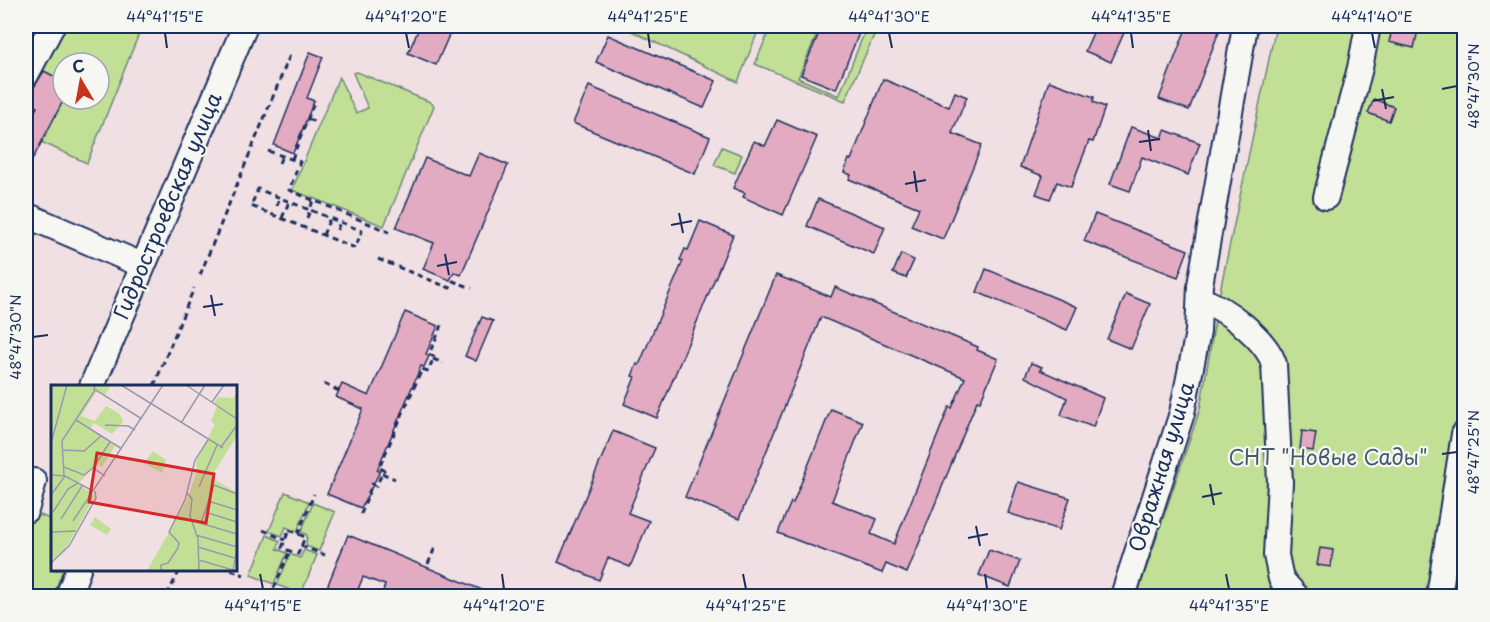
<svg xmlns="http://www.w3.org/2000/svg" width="1490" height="622" font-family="'Playpen Sans',sans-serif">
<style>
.green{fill:#c2df96;stroke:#6e877a;stroke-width:1.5;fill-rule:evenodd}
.building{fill:#e3abc1;stroke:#1b2f5e;stroke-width:1.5}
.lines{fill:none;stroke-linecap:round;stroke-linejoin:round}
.minor-casing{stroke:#1b2f5e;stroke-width:28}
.path{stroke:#1b2f5e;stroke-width:3;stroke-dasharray:6 4.5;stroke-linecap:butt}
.minor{stroke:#f6f6f2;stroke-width:24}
.ticks{fill:none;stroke:#1b2f5e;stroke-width:2}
.labels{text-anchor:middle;stroke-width:4.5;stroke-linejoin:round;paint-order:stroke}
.street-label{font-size:21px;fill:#1b2f5e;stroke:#f6f6f2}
.park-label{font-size:21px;fill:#455b6c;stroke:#f6f6f2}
.inset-road{fill:none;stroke:#9b99ae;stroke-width:1.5}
.view{fill:#d62828;fill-opacity:0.15;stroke:#d62828;stroke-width:3}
.inset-edge{fill:none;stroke:#1b2f5e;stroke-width:3}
.neatline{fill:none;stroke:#1b2f5e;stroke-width:2}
.ticks-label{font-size:15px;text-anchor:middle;fill:#1b2f5e}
</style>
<rect width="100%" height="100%" fill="#f0e0e3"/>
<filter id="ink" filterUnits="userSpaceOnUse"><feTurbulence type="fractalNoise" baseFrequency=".0167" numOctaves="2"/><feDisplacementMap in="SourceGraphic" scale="12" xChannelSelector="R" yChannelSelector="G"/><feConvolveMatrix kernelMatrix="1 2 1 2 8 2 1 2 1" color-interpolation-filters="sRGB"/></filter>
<g filter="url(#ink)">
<g class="green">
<path d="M 26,26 L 142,26 L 87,163 L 26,135 ZM 63,63 L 99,63 L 99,99 L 63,99 Z"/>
<path d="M 621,26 L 760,26 L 738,82 Z"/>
<path d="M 771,26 L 820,27 L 798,78 L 839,96 L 867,26 L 878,26 L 845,101 L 755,64 Z"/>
<path d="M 1276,26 L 1464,26 L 1464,42 L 1461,50 L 1464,52 L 1464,596 L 1137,596 L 1200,409 L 1221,286 Z"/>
<path d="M 357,72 L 430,102 L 434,106 L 384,226 L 292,190 L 339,77 L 356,113 L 368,108 L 353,73 Z"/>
<path d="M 722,147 L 742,155 L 735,173 L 714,165 Z"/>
<path d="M 285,492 L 309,502 L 297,532 L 286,527 L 282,536 L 269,531 Z"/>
<path d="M 313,503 L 335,512 L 319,551 L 306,546 L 307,535 L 301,532 Z"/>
<path d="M 26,509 L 52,520 L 52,570 L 63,570 L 53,596 L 26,596 Z"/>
<path d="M 267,535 L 280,541 L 277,549 L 287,553 L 274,584 L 251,575 Z"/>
<path d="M 304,550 L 317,555 L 301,594 L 277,585 L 290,554 L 300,558 Z"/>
</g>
<g class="building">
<path d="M 420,26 L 453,26 L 436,65 L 408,53 Z"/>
<path d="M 822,26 L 862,26 L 836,89 L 801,75 Z"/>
<path d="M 1096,26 L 1127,26 L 1111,62 L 1085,51 Z"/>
<path d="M 1187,26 L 1221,26 L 1189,110 L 1159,99 Z"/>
<path d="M 1393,26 L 1419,26 L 1414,48 L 1389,42 Z"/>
<path d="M 608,35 L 716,81 L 704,108 L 596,62 Z"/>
<path d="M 310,52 L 323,57 L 307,98 L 314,101 L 293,153 L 274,145 Z"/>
<path d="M 44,71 L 63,81 L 63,101 L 26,172 L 26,128 L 37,107 L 26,101 L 26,89 L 34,87 Z"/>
<path d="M 883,79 L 949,107 L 955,92 L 967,97 L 952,133 L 982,145 L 943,239 L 911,226 L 919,208 L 849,179 L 851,175 L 844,172 L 849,159 L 851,160 Z"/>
<path d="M 1049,81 L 1094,97 L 1093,102 L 1105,107 L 1093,142 L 1089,141 L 1071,187 L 1057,182 L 1050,199 L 1036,194 L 1043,176 L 1020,167 Z"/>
<path d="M 589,86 L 710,137 L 695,174 L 573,123 Z"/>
<path d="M 1374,99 L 1394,107 L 1389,121 L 1368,113 Z"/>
<path d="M 777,120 L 817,137 L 783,215 L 743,197 L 745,193 L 733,188 L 754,141 L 765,146 Z"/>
<path d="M 1131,127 L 1162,138 L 1165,130 L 1200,143 L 1188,175 L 1142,157 L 1130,191 L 1110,184 Z"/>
<path d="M 479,153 L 508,165 L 461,275 L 454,272 L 450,280 L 423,269 L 434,243 L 396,228 L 425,158 L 469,176 Z"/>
<path d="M 818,199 L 885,227 L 874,254 L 807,226 Z"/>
<path d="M 1095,214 L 1188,250 L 1178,277 L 1084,241 Z"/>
<path d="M 700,221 L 733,235 L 657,418 L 624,404 L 635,377 L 632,376 L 637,364 L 639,365 L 683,261 L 680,260 L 685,249 L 688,250 Z"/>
<path d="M 901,254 L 914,260 L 906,278 L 893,273 Z"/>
<path d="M 986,269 L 1077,307 L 1067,330 L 977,292 Z"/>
<path d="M 776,275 L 831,297 L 835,287 L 978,347 L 977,350 L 998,359 L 980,402 L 977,401 L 907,573 L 886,564 L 882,573 L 778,533 L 791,502 L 793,503 L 831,409 L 863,422 L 832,501 L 877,519 L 871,534 L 894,544 L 949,407 L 952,408 L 965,378 L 821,317 L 739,519 L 685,497 Z"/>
<path d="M 1126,294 L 1150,304 L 1131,349 L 1107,339 Z"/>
<path d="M 405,312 L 438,326 L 426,354 L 429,356 L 424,367 L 421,366 L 377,470 L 380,471 L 361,508 L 327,494 L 363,409 L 336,397 L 342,384 L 369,396 Z"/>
<path d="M 482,317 L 493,321 L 476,361 L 465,356 Z"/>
<path d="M 1031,363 L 1042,367 L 1040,370 L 1103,398 L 1093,427 L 1061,415 L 1067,398 L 1025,377 Z"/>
<path d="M 613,431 L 655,448 L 628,513 L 649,521 L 630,567 L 608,558 L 599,580 L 558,562 Z"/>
<path d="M 1302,431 L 1316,433 L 1313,451 L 1300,449 Z"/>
<path d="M 1018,482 L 1070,498 L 1059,530 L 1008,513 Z"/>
<path d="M 348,535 L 497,596 L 497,597 L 381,597 L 385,585 L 363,577 L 355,597 L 323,597 Z"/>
<path d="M 1320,548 L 1333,550 L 1331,567 L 1317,565 Z"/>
<path d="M 989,550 L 1020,561 L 1010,587 L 979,575 Z"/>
</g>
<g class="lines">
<defs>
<g id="minor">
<path d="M 26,75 L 52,26"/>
<path d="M 1326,197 L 1360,68 L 1368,26"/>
<path d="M 26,215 L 142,265"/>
<path d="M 1201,300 C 1226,308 1266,339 1274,364 L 1280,482 L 1276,555 L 1281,579 L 1296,596"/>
<path d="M 92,386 L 245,26"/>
<path d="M 26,510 L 34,481"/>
<path d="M 68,596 L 78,570"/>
<path d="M 1123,596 L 1182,413 L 1198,332 L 1200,285 L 1245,26"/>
<path d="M 1439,596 L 1464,434"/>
</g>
</defs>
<use href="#minor" class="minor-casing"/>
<g class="path">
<path d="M 308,119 L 316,122"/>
<path d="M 268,151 L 300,162 L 289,190 L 389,232"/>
<path d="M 292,159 L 315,100"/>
<path d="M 279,163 L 282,156"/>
<path d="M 277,206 L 279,198"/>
<path d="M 282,218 L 289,202"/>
<path d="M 307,218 L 310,210 L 258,189 L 251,206 L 355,248 L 362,231 L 310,210 L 313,200"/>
<path d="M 337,230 L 340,222"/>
<path d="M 323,235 L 330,218"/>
<path d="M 378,259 L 450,288 L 453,281 L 472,288"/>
<path d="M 200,275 L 290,55"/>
<path d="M 433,359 L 443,363"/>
<path d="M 324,384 L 339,391"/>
<path d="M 154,386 L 194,288"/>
<path d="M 382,473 L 395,479"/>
<path d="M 361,514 L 372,484 L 376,486 L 384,470 L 379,468 L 422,369 L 428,371 L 434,357 L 429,354 L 442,325"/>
<path d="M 263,530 L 285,540"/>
<path d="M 289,530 L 305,537 L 298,554 L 282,548 Z"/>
<path d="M 298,534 L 314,494"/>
<path d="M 301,546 L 325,555"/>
<path d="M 428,564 L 436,545"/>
<path d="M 231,570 L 244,575"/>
<path d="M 274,588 L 290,551"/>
<path d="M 544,591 L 545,596"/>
<path d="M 167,595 L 180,570"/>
</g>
<use href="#minor" class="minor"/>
</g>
</g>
<path class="ticks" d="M 165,33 L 167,48M 406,33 L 409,48M 648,33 L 650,48M 889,33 L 892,48M 1131,33 L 1133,48M 1372,33 L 1375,48M 1382,89 L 1386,109M 1442,89 L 1457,86M 1373,101 L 1394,97M 1148,130 L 1151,151M 1139,142 L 1160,139M 914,171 L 917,192M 905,184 L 926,180M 679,213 L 683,233M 671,225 L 692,221M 445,254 L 449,275M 437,266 L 457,262M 211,295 L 215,316M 203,307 L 223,304M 33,337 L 48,335M 1442,454 L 1457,452M 1210,484 L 1214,505M 1202,497 L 1222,493M 976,526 L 980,546M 968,538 L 988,534M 260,574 L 263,589M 502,574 L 504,589M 743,574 L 746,589M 985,574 L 987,589M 1226,574 L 1229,589"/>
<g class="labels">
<g class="street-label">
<text transform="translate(168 206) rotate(-67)" y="7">Гидростроевская улица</text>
<text transform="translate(1162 467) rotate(-73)" y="7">Овражная улица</text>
</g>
<g class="park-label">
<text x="1328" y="465">СНТ "Новые Сады"</text>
</g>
</g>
<g transform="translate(51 385)">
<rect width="186" height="186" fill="#f0e0e3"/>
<path d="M 0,0 L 60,0 L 54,10 L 46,6 L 30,31 L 44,36 L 55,21 L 69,29 L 72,37 L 61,49 L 43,38 L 39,44 L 64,61 L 51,82 L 45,79 L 27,99 L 44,111 L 14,165 L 0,176 ZM 186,7 L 186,51 L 160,92 L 186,108 L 186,186 L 96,186 L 135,117 L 146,87 L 145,76 L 164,39 L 160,36 L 166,21 L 163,18 L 167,12 L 182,13 ZM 102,66 L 115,75 L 110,87 L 118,77 L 111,88 L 93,78 ZM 44,132 L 60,144 L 56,150 L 39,140 Z" fill="#c2df96"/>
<path class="inset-road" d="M 44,0 L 43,4 L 91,34M 70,0 L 172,63M 135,0 L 186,34M 161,17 L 173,0M 25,35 L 71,64M 130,38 L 154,0M 54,40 L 77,41 L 84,45M 0,58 L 16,0M 170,62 L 186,40M 12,65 L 33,66 L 50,51M 13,82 L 33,90 L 42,83 L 54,91M 42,83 L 59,57M 0,90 L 14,91 L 42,106M 13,91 L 11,56 L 44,5M 148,102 L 166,60M 136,108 L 141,114 L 139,131 L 147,154 L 148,186M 0,110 L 14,91M 157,116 L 186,125M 2,127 L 17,104 L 27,98M 154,127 L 186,137M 10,134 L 31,101M 22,136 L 112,0M 142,136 L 186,149M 150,138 L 163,100 L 186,109M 0,147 L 25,146M 145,150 L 186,162M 147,162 L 184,173M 148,175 L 182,185M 0,178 L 18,161 L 45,113 L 44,106M 110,186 L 110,180 L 117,178 L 127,163 L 128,158 L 118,147 L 134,115 L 144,75 L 157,55M 182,186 L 186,162"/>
<path class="view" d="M 46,68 L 163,89 L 155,138 L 38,117 Z"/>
<rect width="186" height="186" class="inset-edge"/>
</g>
<rect width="1490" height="622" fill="none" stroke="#f6f6f2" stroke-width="66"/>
<g transform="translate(81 81) rotate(350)"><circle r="28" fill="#f6f6f2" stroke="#9ea6b7" stroke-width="1.5"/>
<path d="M0-4.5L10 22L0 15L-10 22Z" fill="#c8321e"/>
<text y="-9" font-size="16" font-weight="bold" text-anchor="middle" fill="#1b2f5e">С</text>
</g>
<rect x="33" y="33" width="1424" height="556" class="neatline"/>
<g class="ticks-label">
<text x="165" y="22">44°41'15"E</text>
<text x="406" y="22">44°41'20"E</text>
<text x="648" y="22">44°41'25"E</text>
<text x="889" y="22">44°41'30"E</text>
<text x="1131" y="22">44°41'35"E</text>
<text x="1372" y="22">44°41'40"E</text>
<text transform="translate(1474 86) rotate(-90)" y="5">48°47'30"N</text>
<text transform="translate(16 337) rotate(-90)" y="5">48°47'30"N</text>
<text transform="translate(1474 452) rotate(-90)" y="5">48°47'25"N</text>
<text x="263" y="611">44°41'15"E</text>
<text x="504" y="611">44°41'20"E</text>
<text x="746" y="611">44°41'25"E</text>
<text x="987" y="611">44°41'30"E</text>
<text x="1229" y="611">44°41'35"E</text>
</g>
</svg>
